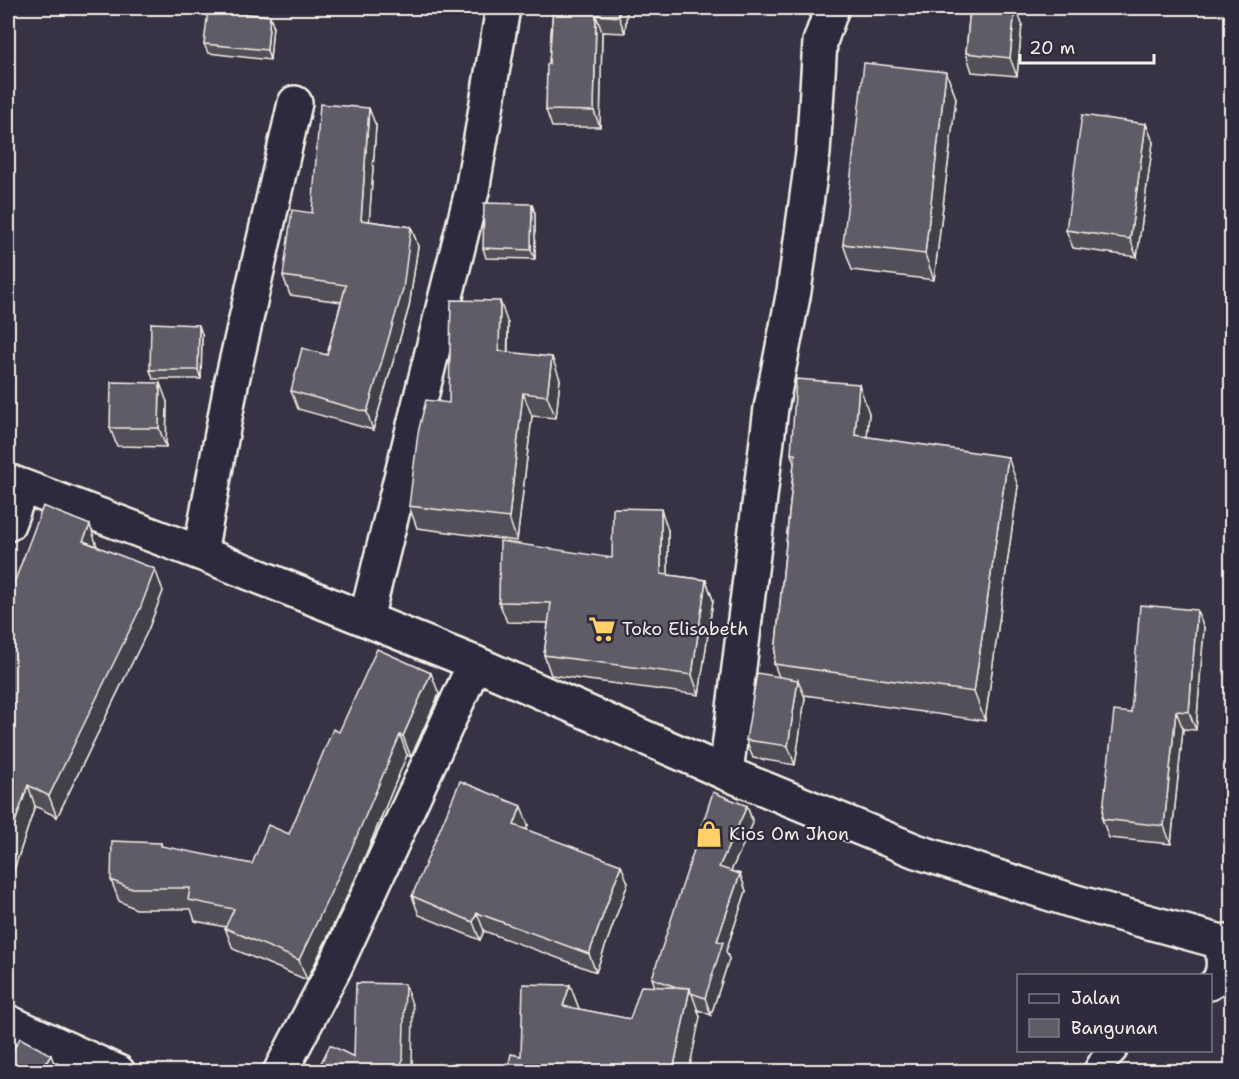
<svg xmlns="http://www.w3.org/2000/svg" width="1239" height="1079" font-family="'Shantell Sans',sans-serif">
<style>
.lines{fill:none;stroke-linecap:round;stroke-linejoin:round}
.service-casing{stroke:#f4f1e8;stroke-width:32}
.minor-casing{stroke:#f4f1e8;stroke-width:38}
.service{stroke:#2f2a3d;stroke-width:27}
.minor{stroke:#2f2a3d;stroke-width:33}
.wall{fill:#524f59;stroke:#f4f1e8;stroke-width:1.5}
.shaded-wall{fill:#424048;stroke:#f4f1e8;stroke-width:1.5}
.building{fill:#5f5c67;stroke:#f4f1e8;stroke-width:1.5}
.labels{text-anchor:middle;stroke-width:4.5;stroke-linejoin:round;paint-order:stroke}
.poi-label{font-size:18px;fill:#f4f1e8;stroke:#2f2a3d;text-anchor:start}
</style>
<rect width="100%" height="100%" fill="#373244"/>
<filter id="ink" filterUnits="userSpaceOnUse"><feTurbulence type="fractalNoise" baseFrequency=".0167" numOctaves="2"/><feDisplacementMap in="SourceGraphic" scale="12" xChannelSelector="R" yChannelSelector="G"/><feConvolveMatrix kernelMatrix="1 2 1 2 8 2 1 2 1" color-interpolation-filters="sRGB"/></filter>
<g filter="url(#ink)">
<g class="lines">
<defs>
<g id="service">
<path d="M 1210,986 C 1225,975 1220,957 1218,941"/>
<path d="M 1097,1072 L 1106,1057 L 1113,1050"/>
</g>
<g id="minor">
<path d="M 8,481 L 200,553 L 475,663 L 726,773 L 916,851 L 1076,902 L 1218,941 L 1232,943"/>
<path d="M 8,524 L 22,487"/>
<path d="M 200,553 L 231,385 L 295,103"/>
<path d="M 366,619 L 472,191 L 503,8"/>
<path d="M 726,773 L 771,408 L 794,291 L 813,153 L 820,42 L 832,8"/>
<path d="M 8,1022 L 118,1072"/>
<path d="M 280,1072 L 335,967 L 475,663"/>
</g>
</defs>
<use href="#service" class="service-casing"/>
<use href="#minor" class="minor-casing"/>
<use href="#service" class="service"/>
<use href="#minor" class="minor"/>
</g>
<g class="wall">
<path d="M 553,8 L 627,8 L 625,33 L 602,32 L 600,127 L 552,127 L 546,110 L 549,64 Z"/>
<path d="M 970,8 L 1016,8 L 1022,24 L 1017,76 L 972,72 L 966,53 Z"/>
<path d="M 270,16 L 273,25 L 270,60 L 208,53 L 204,44 Z"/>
<path d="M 946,72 L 956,98 L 934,280 L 852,270 L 843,244 Z"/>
<path d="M 1146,124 L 1153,142 L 1137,257 L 1073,248 L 1066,230 Z"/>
<path d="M 376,126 L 369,221 L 411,227 L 418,246 L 409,307 L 373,430 L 298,409 L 291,391 L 327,355 L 341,302 L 290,295 L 283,276 L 312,213 Z"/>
<path d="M 535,213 L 535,259 L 486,258 L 483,248 Z"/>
<path d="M 508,324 L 508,352 L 560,379 L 556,418 L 532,416 L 517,541 L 417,528 L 409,506 L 449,403 Z"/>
<path d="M 202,334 L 201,379 L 153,379 L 150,370 Z"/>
<path d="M 167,402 L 166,447 L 117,446 L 110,428 Z"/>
<path d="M 869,413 L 867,437 L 1018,486 L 985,721 L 804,695 L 805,698 L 795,765 L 753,758 L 746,740 L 779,677 L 774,664 L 794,463 L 791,454 Z"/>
<path d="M 668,530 L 668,575 L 706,580 L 713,600 L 699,695 L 551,675 L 544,655 L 548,623 L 507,622 L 499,602 L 612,558 Z"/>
<path d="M 97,546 L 163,591 L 148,630 L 57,817 L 35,806 L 11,879 L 8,878 L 8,599 Z"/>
<path d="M 1204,628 L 1196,730 L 1183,729 L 1171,844 L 1109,838 L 1102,819 L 1131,713 Z"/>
<path d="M 439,694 L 411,757 L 407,755 L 358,873 L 307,980 L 233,949 L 225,928 L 226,927 L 195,921 L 191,909 L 136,909 L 119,901 L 111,880 L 161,843 L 162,847 L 252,864 L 289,834 L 339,732 Z"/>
<path d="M 747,806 L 753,823 L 731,871 L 740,874 L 746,891 L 726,951 L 729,959 L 711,1015 L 698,1010 L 700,1017 L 521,1056 L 570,985 L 579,1009 L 630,1019 L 655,987 L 652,978 Z"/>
<path d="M 528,825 L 526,830 L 628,883 L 596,972 L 484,931 L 480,940 L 419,915 L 412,896 Z"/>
</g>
<g class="shaded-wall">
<path d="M 619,8 L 627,8 L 625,33 L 619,17 Z"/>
<path d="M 1015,8 L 1016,8 L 1022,24 L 1017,76 L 1010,58 Z"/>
<path d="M 596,15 L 602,32 L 600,127 L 594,111 Z"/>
<path d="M 270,16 L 273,25 L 270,60 L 267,50 Z"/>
<path d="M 946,72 L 956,98 L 934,280 L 925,254 Z"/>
<path d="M 369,108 L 376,126 L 368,239 L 361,220 Z"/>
<path d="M 1146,124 L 1153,142 L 1137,257 L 1130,239 Z"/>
<path d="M 532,204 L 535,213 L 535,259 L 531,250 Z"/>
<path d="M 411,227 L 418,246 L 409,307 L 373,430 L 367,412 Z"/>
<path d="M 500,301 L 508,324 L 507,374 L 499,351 Z"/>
<path d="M 199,325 L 202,334 L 201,379 L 198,370 Z"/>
<path d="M 552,357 L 560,379 L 556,418 L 547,396 Z"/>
<path d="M 160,383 L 167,402 L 166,447 L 159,428 Z"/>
<path d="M 859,384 L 869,413 L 865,464 L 855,435 Z"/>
<path d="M 523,393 L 532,416 L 517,541 L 509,518 Z"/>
<path d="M 1008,457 L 1018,486 L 985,721 L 974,692 Z"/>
<path d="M 661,509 L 668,530 L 668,594 L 661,574 Z"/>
<path d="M 90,525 L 97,546 L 83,541 Z"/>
<path d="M 155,569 L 163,591 L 148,630 L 57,817 L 49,796 Z"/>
<path d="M 706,580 L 713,600 L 699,695 L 692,675 Z"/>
<path d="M 1197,610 L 1204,628 L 1196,730 L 1189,712 Z"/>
<path d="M 431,673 L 439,694 L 411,757 L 403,736 Z"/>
<path d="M 798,680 L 805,698 L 795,765 L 788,746 Z"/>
<path d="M 1176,711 L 1183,729 L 1171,844 L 1164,826 Z"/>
<path d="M 400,735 L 407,755 L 358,873 L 307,980 L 299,960 Z"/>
<path d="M 28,785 L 35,806 L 11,879 L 8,870 L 8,843 Z"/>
<path d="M 521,806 L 528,825 L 520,843 L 514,825 Z"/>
<path d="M 747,806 L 753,823 L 725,884 L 719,867 Z"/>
<path d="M 621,865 L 628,883 L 596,972 L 589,954 Z"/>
<path d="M 740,874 L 746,891 L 726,951 L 729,959 L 711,1015 L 705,998 L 717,941 Z"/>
<path d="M 477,913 L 484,931 L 480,940 L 473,922 Z"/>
<path d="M 405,984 L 413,1007 L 412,1071 L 397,1071 Z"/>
<path d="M 570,985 L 581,1014 L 563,1006 Z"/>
<path d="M 690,988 L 700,1017 L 689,1071 L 673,1071 Z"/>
<path d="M 51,1055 L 57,1071 L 41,1071 Z"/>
</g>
<g class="building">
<path d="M 553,8 L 619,8 L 619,17 L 596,15 L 594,111 L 546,110 L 547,64 L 549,64 Z"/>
<path d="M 970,8 L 1015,8 L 1010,58 L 966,53 Z"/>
<path d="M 208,10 L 270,16 L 267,50 L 204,44 Z"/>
<path d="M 864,63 L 946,72 L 925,254 L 843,244 Z"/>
<path d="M 320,104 L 369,108 L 361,220 L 411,227 L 403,289 L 367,412 L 291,391 L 302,348 L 327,355 L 346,285 L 283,276 L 292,210 L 312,213 Z"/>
<path d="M 1082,115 L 1146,124 L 1130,239 L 1066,230 Z"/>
<path d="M 484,203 L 532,204 L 531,250 L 483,248 Z"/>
<path d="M 451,300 L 500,301 L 499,351 L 552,357 L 547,396 L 523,393 L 509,518 L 409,506 L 418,433 L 426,400 L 449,403 Z"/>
<path d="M 151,323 L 199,325 L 198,370 L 150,370 Z"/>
<path d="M 796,379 L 859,384 L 855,435 L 1008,457 L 974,692 L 774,664 L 795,454 L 791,454 Z"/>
<path d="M 111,382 L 160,383 L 159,428 L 110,428 Z"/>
<path d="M 43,506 L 90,525 L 83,541 L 155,569 L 140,609 L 49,796 L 28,785 L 8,843 L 8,632 L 13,620 L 8,618 L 8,599 Z"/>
<path d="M 613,508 L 661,509 L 661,574 L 706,580 L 692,675 L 544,655 L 551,603 L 499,602 L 500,541 L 612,558 Z"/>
<path d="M 1140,605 L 1197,610 L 1189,712 L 1176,711 L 1164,826 L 1102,819 L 1114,711 L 1131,713 Z"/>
<path d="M 377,649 L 431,673 L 403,736 L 400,735 L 350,852 L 299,960 L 225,928 L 234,909 L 188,900 L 190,888 L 129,888 L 111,880 L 112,841 L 161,843 L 161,846 L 252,864 L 268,825 L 289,834 L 333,729 L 339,732 Z"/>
<path d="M 757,673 L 798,680 L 788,746 L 746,740 Z"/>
<path d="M 460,781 L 521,806 L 514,825 L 621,865 L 589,954 L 477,913 L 473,922 L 412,896 Z"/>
<path d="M 713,792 L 747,806 L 719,867 L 740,874 L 717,941 L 723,942 L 705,998 L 691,993 L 690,988 L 676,987 L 652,978 Z"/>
<path d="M 356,983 L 405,984 L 403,1060 L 397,1071 L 317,1071 L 330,1045 L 354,1057 Z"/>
<path d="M 523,984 L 570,985 L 563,1006 L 630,1019 L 641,986 L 690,988 L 673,1071 L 507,1071 L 511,1054 L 521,1056 Z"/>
<path d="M 20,1038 L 51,1055 L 41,1071 L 8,1071 L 8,1059 Z"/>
</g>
</g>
<defs>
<symbol id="supermarket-bare" viewBox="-9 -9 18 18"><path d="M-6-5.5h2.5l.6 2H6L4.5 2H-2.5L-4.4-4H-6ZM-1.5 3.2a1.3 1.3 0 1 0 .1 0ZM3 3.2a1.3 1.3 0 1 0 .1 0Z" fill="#ffd166" stroke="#2f2a3d" stroke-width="2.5" paint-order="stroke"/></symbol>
<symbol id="shop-bare" viewBox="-9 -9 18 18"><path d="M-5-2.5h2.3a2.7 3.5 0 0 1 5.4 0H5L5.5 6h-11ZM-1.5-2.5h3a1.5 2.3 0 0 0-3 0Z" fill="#ffd166" stroke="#2f2a3d" stroke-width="2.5" paint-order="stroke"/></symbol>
</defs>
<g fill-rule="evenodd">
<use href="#supermarket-bare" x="583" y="610" width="38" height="38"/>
<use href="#shop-bare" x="690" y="815" width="38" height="38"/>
</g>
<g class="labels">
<g class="poi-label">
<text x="622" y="635">Toko Elisabeth</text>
<text x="729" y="840">Kios Om Jhon</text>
</g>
</g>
<rect width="1239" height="1079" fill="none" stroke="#2f2a3d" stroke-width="30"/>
<rect x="15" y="15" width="1209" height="1049" fill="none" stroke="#f4f1e8" stroke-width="2" filter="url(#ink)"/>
<rect x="1017" y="974" width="195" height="78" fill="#2f2a3d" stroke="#7e7a81" stroke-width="1.5"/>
<rect x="1029" y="994" width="30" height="9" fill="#2f2a3d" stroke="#7e7a81" stroke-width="1.5"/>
<text x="1071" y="1004" font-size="18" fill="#f4f1e8">Jalan</text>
<rect x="1029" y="1019" width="30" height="18" fill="#5f5c67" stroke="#7e7a81" stroke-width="1.5"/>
<text x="1071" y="1034" font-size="18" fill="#f4f1e8">Bangunan</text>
<path d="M1020 54v9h134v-9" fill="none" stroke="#f4f1e8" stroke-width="3"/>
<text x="1029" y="54" font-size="18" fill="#f4f1e8" stroke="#2f2a3d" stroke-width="4.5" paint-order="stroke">20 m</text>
</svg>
